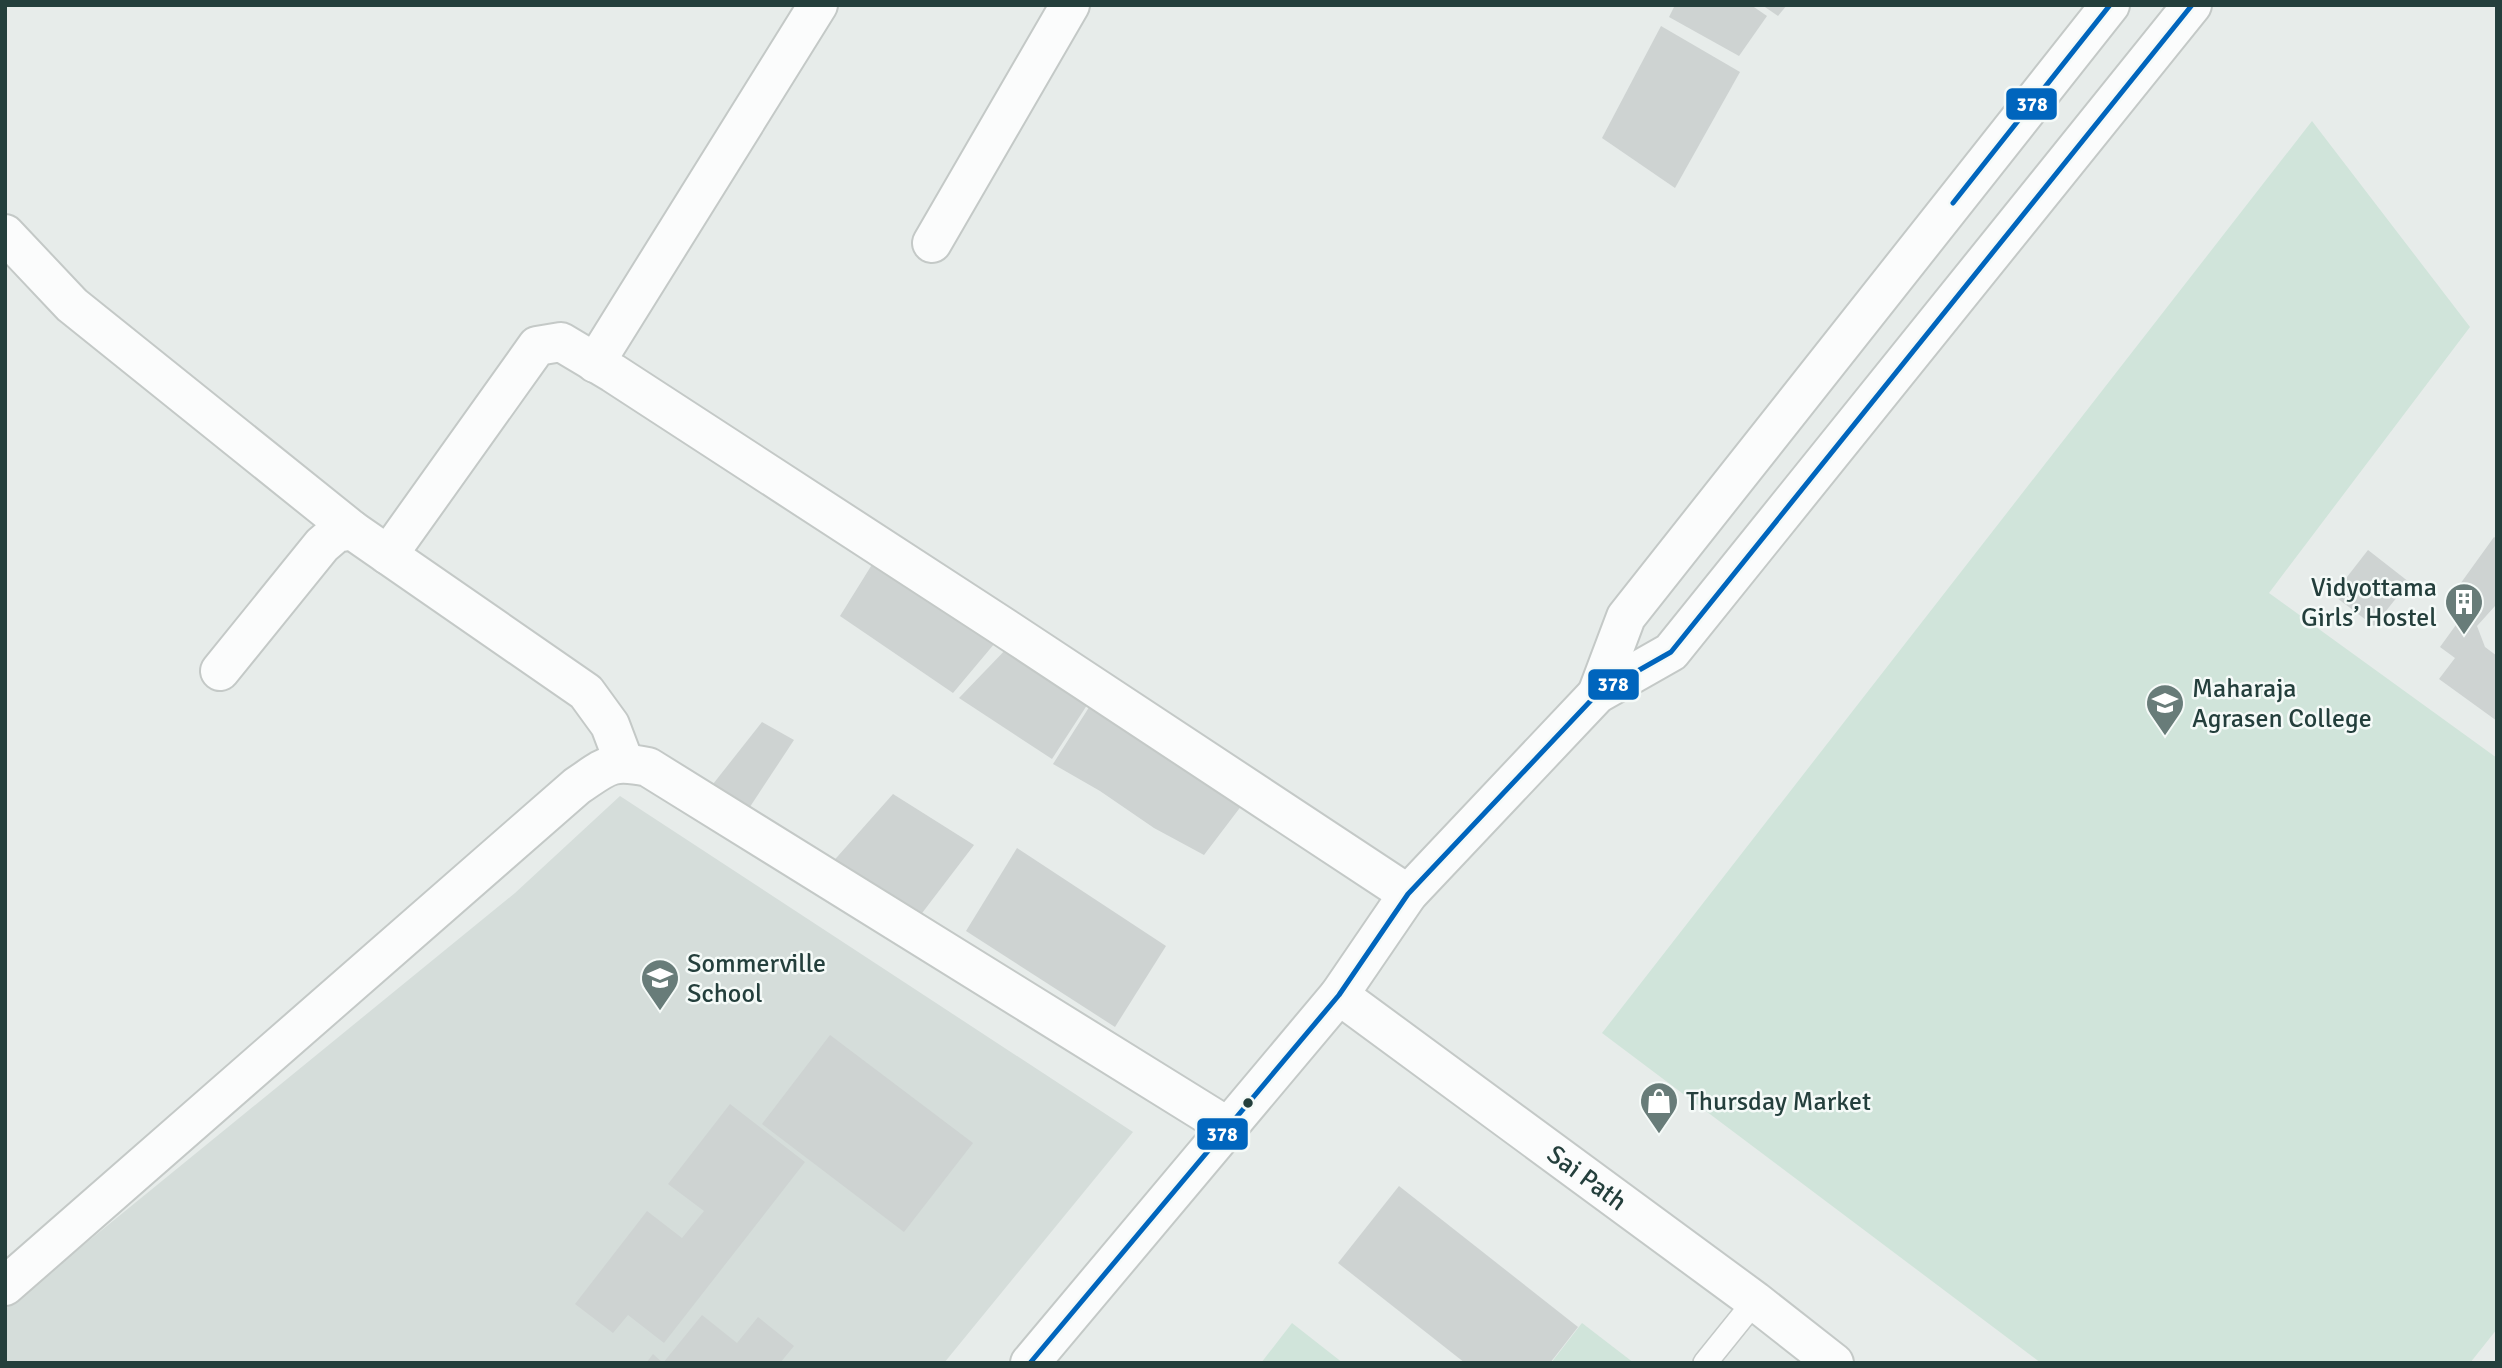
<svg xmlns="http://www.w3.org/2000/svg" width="2502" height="1368" font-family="Signika,sans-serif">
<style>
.built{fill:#d5ddda}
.green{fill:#d0e4da}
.building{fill:#ced3d2}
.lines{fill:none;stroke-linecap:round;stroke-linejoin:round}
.lane-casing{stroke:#c4c9c7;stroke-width:26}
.street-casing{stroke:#c4c9c7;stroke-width:42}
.lane{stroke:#fbfcfc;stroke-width:23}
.street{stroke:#fbfcfc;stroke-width:38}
.bus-1-casing{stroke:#f5faf8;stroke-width:10}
.bus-1{stroke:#0065bd;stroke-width:5}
.bus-dot{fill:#243f3c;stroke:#f5faf8;stroke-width:2.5}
.labels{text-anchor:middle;stroke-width:5;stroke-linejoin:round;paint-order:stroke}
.poi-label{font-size:26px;fill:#243f3c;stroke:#f5faf8;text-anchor:start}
.street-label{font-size:26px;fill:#243f3c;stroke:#f5faf8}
.line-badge{stroke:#f5faf8;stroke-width:2.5}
.badge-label{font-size:19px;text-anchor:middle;font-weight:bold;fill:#fff}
</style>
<rect width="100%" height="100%" fill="#e7ecea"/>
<path class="built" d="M 620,796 L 1133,1132 L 944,1363 L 5,1363 L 5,1309 L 515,893 Z"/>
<g class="green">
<path d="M 2312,121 L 2470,327 L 2269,593 L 2497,758 L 2497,1329 L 2470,1363 L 2041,1363 L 1602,1033 Z"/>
<path d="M 1292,1323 L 1343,1363 L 1261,1363 Z"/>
<path d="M 1582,1323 L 1634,1363 L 1551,1363 Z"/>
</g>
<g class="building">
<path d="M 1675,5 L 1751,5 L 1767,16 L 1739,56 L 1669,17 Z"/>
<path d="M 1762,5 L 1787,5 L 1778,16 Z"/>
<path d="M 1661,26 L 1740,72 L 1675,188 L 1602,138 Z"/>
<path d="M 2494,537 L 2497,539 L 2497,607 L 2495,606 L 2477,626 L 2485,647 L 2497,656 L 2497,721 L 2439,679 L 2455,658 L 2440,647 L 2461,618 L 2445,605 Z"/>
<path d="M 2368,550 L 2409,582 L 2374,626 L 2333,595 Z"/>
<path d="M 873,563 L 1000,637 L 953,693 L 840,616 Z"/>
<path d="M 1011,644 L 1091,699 L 1052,759 L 959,698 Z"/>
<path d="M 1093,701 L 1245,801 L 1204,855 L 1154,828 L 1100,791 L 1053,764 Z"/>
<path d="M 762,722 L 794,740 L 742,819 L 702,798 Z"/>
<path d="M 893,794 L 974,845 L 916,921 L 830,865 Z"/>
<path d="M 1017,848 L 1166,946 L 1115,1027 L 966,931 Z"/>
<path d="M 830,1035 L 973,1143 L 904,1232 L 762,1124 Z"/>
<path d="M 730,1104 L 805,1162 L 664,1343 L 628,1315 L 613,1333 L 575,1304 L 647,1211 L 682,1238 L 704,1211 L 668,1184 Z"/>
<path d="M 1399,1186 L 1578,1327 L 1550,1363 L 1465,1363 L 1338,1263 Z"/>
<path d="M 702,1315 L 737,1343 L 758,1317 L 794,1346 L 780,1363 L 646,1363 L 653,1354 L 663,1363 Z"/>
</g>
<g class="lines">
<defs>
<path id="lane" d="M 1705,1363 L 1755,1301"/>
<g id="street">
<path d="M 5,234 L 72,305 L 352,530"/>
<path d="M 932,243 L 1070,5"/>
<path d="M 595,363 L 818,5"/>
<path d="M 388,555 L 537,346 L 561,342 L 613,373 L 1008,630 L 1408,894"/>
<path d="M 220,671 L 322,545 L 336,533 L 352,530 L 586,692 L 610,725 L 624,762"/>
<path d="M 1597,694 L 1626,617 L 2110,5"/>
<path id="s1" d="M 1339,995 L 1755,1301 L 1834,1363"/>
<path d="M 5,1286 L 577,786 C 607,766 610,759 648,767 L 1228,1127"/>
<path d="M 1030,1363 L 1339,995 L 1408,894 L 1597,694 L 1671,652 L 2192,5"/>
</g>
</defs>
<use href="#lane" class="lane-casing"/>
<use href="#street" class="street-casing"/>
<use href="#lane" class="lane"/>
<use href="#street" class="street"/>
<defs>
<g id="bus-1">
<path d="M 1953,203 L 2110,5"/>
<path d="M 1030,1363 L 1339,995 L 1408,894 L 1597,694 L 1671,652 L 2192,5"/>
</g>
</defs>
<use href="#bus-1" class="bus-1-casing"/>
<use href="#bus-1" class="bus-1"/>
</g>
<defs>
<symbol id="building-pin" viewBox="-11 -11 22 30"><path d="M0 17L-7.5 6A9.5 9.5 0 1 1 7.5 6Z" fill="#687c79" stroke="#f5faf8"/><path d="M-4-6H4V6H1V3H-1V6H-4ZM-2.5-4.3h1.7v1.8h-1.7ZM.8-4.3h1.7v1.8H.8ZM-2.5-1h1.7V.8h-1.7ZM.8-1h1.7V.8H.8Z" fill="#fff"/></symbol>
<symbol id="university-pin" viewBox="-11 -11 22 30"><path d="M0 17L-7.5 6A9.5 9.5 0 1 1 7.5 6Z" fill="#687c79" stroke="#f5faf8"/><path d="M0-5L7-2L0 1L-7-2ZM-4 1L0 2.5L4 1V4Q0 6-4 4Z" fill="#fff"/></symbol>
<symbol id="school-pin" viewBox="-11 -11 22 30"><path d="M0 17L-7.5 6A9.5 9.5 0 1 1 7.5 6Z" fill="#687c79" stroke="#f5faf8"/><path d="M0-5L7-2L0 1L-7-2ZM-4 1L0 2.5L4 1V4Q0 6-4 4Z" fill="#fff"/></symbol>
<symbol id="shop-pin" viewBox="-11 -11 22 30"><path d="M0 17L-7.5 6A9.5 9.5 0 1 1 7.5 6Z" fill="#687c79" stroke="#f5faf8"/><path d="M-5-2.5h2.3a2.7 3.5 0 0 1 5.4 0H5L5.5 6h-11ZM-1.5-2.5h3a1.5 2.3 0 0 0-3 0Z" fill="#fff"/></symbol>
</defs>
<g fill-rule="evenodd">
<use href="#building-pin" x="2442" y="580" width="44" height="60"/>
<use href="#university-pin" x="2143" y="681" width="44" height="60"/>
<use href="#school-pin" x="638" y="956" width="44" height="60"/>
<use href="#shop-pin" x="1637" y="1079" width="44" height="60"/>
</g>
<circle class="bus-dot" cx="1248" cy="1103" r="6"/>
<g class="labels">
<g class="poi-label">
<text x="2437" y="596" text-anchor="end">Vidyottama<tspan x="2437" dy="30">Girls’ Hostel</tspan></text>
<text x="2192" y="697">Maharaja<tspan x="2192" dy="30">Agrasen College</tspan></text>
<text x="687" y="972">Sommerville<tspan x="687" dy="30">School</tspan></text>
<text x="1686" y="1110">Thursday Market</text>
</g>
<g class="street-label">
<text dy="9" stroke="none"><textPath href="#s1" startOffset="308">Sai Path</textPath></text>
</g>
</g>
<g class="line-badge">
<rect x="2005" y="87" width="53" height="34" rx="7" fill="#0065bd"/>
<rect x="1587" y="668" width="53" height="33" rx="7" fill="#0065bd"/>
<rect x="1196" y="1117" width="53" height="34" rx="7" fill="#0065bd"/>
</g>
<g class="badge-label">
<text x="2032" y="111">378</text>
<text x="1613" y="691">378</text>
<text x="1222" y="1141">378</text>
</g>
<rect width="2502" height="1368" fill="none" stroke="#243f3c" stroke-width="14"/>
</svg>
